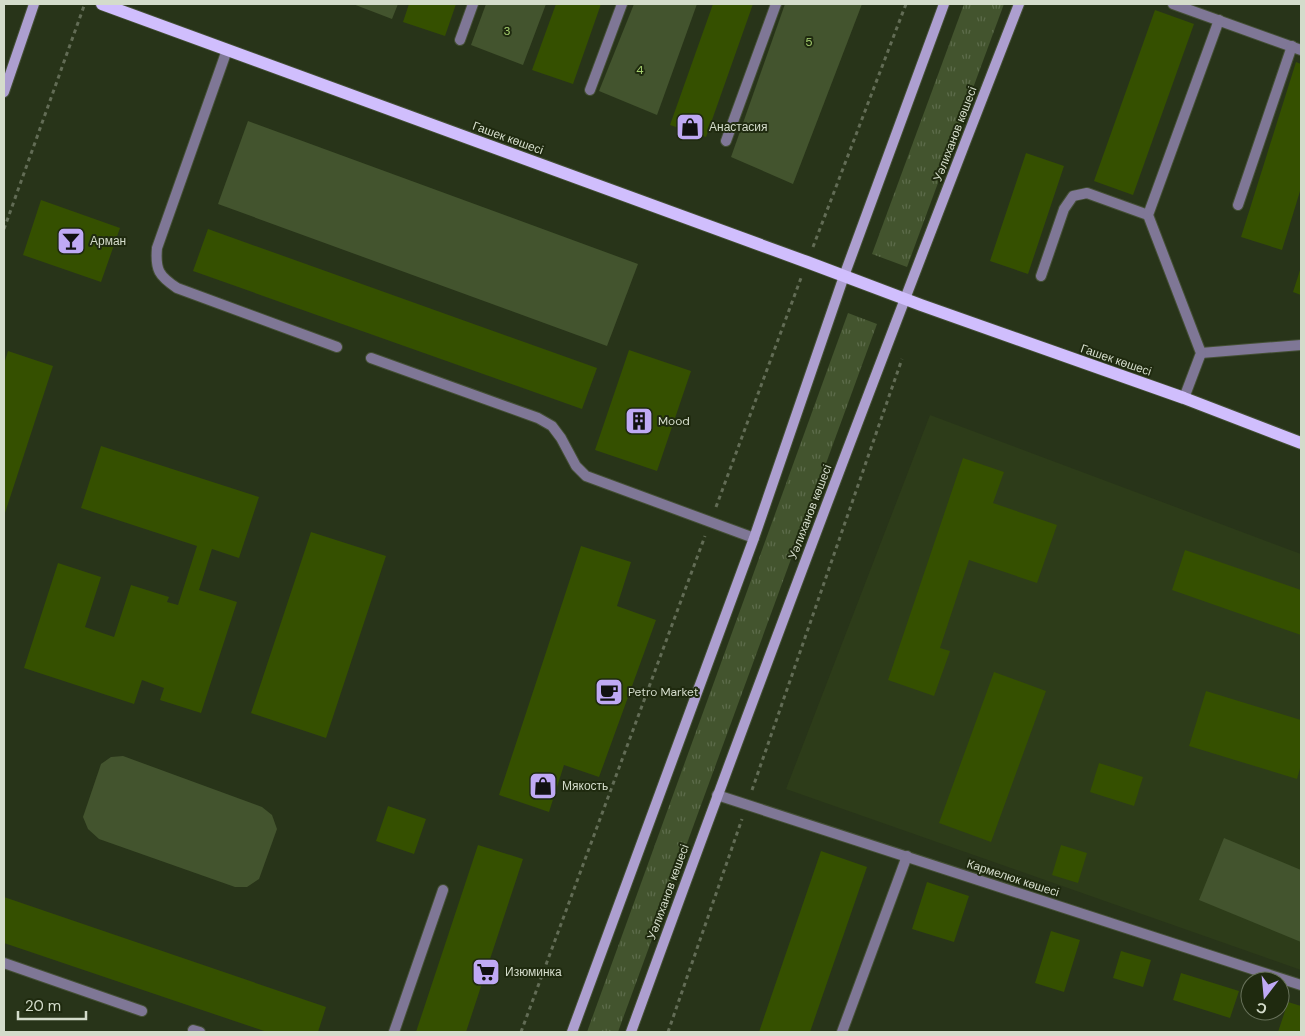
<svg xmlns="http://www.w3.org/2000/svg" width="1305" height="1036" font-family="'DM Sans',sans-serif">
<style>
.built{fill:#2d3c19}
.grass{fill:url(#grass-tufts)}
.park{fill:#43542e}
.building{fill:#355000}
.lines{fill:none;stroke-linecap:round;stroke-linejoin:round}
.service-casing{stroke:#444f35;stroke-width:12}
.secondary-casing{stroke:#444f35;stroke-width:12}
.primary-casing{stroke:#444f35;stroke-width:14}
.path{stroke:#626c55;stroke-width:3;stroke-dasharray:4 4;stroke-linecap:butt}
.service{stroke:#7f7796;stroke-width:10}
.secondary{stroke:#ad9fd0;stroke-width:10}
.primary{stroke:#d0befd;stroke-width:12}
.labels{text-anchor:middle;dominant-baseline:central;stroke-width:4;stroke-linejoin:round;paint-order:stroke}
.park-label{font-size:12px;fill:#a6d06f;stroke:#1f2a0f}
.poi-label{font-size:12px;fill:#d4dccb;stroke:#1f2a0f;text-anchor:start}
.street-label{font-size:12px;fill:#d4dccb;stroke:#1f2a0f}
</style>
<defs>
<pattern id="grass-tufts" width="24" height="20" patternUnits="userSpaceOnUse" patternTransform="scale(1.25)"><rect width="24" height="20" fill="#43542e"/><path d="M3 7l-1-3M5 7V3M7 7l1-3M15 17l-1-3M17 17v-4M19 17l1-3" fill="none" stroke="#5d6c4b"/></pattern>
</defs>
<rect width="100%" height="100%" fill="#283419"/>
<polygon class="built" points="930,415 1301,554 1301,970 786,789"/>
<g class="grass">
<polygon points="964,4 1004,4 907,267 872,254"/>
<polygon points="848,313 877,324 618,1032 587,1032"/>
</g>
<g class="park">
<polygon points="353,4 398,4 392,19"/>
<polygon points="486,4 546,4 523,65 471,45"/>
<polygon points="634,4 697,4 657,115 599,91"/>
<polygon points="785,4 862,4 793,184 731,157"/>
<polygon points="248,121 638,264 607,346 218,204"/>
<polygon points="123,756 262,807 272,815 277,829 259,879 247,887 235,887 99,839 88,829 83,817 101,764 111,757"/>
<polygon points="1224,838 1301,870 1301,942 1199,900"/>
</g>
<g class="building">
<polygon points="409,4 456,4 445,36 403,22"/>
<polygon points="556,4 601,4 573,84 532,70"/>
<polygon points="713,4 753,4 706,137 670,125"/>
<polygon points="1155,10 1194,24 1133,195 1094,181"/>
<polygon points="1296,62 1301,64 1301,188 1282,250 1241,237"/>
<polygon points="1026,153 1064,166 1028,274 990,261"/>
<polygon points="41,200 120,228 101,282 23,255"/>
<polygon points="208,229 597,368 582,409 193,271"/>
<polygon points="1301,267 1301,295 1293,292"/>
<polygon points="629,350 691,371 657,471 595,450"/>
<polygon points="8,351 53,366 4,516 4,364"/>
<polygon points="101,446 259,497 239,558 212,549 199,590 237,602 201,713 160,700 164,688 142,680 134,704 24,668 58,563 101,577 85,627 114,637 131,585 169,597 167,602 178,605 197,546 81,508"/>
<polygon points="963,458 1004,472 993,503 1057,525 1037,583 969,560 940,648 950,651 934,696 888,680"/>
<polygon points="311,532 386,556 326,738 251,713"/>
<polygon points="581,546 631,562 617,606 656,620 599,777 564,765 549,812 499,795"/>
<polygon points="1185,550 1301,590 1301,635 1172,590"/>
<polygon points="994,672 1046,691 991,842 939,823"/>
<polygon points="1206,691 1301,720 1301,765 1297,779 1189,746"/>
<polygon points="1099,763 1143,777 1134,806 1090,792"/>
<polygon points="388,806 426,819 414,854 376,841"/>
<polygon points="478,845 523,859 466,1032 416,1032"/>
<polygon points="1061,845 1087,853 1078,883 1052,875"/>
<polygon points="821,851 867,867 810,1032 759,1032"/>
<polygon points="927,882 969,896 954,942 912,929"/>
<polygon points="4,897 326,1007 318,1032 267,1032 4,943"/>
<polygon points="1051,931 1080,940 1064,992 1035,983"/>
<polygon points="1121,951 1151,960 1143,987 1113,978"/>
<polygon points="1181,973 1239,991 1230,1018 1173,1000"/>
<polygon points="1288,1002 1301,1006 1301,1032 1278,1032"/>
</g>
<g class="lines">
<defs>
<g id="service">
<polyline points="1173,4 1301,50"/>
<polyline points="460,40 473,4"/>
<path d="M227 50 157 248C155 270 159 276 177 288L337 347"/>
<polyline points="590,90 622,4"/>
<polyline points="726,141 776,4"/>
<polyline points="1238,205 1292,46"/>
<polyline points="1041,276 1064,209 1073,196 1087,193 1148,215"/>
<polyline points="1201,353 1301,345"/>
<polyline points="371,358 538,418 552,426 561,438 576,466 586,476 754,538"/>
<polyline points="1184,398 1201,353 1148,215 1219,20"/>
<polyline points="717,795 1301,985"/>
<polyline points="4,963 142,1011"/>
<polyline points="193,1030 200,1032"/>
<polyline points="394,1032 443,890"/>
<polyline points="842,1032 907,856"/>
</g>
<g id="secondary">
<polyline points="4,92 34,4"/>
<polyline points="572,1032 754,538 844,276 944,4"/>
<path d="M631 1032C756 688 886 345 1019 4"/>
</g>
<polyline id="primary" points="102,4 807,262 921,305 1184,398 1301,443"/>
</defs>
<use href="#service" class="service-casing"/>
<use href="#secondary" class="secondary-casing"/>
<use href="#primary" class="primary-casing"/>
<g class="path">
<polyline points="4,229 84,6"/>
<polyline points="813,247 906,4"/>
<polyline points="716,507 801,278"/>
<polyline points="752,790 902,359"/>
<polyline points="521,1032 705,536"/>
<polyline points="668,1032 742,819"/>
</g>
<use href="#service" class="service"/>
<use href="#secondary" class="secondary"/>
<use href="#primary" class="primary"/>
</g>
<defs>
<symbol id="shop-square" viewBox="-11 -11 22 22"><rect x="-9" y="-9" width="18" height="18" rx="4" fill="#bfa9f4" stroke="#1f2a0f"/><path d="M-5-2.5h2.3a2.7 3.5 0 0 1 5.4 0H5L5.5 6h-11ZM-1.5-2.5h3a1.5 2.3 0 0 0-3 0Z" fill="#111"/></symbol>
<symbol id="bar-square" viewBox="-11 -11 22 22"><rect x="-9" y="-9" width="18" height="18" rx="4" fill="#bfa9f4" stroke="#1f2a0f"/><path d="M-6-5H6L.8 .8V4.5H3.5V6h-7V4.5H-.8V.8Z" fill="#111"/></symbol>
<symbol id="building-square" viewBox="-11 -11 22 22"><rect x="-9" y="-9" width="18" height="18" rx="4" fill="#bfa9f4" stroke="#1f2a0f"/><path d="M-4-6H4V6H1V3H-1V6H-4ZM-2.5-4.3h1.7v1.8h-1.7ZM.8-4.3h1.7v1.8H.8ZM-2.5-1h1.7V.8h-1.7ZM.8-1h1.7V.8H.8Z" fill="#111"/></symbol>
<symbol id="cafe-square" viewBox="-11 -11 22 22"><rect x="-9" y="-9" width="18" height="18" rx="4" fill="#bfa9f4" stroke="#1f2a0f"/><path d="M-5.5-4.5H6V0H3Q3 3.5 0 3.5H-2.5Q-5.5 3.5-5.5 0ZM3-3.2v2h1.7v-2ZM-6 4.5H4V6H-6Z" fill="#111"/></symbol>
<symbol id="supermarket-square" viewBox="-11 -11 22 22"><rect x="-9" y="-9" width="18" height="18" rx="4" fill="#bfa9f4" stroke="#1f2a0f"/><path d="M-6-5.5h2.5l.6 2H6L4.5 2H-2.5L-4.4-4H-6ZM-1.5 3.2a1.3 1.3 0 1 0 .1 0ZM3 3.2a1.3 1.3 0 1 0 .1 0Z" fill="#111"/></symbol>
</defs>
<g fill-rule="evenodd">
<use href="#shop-square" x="674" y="111" width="32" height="32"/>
<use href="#bar-square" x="55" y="225" width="32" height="32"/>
<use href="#building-square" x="623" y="405" width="32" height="32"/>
<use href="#cafe-square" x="593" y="676" width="32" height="32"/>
<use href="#shop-square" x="527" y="770" width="32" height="32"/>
<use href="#supermarket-square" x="470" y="956" width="32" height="32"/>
</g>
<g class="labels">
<g class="park-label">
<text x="507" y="31">3</text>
<text x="809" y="42">5</text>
<text x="640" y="70">4</text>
</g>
<g class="poi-label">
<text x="709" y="127">Анастасия</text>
<text x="90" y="241">Арман</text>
<text x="658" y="421">Mood</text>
<text x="628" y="692">Petro Market</text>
<text x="562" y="786">Мякость</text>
<text x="505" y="972">Изюминка</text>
</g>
<g class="street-label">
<text transform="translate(955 134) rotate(-69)">Уәлиханов көшесі</text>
<text transform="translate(508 138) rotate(20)">Гашек көшесі</text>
<text transform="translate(1116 360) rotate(19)">Гашек көшесі</text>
<text transform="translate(810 512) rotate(-69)">Уәлиханов көшесі</text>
<text transform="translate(1013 878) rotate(18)">Кармелюк көшесі</text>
<text transform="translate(668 892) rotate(-70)">Уәлиханов көшесі</text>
</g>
</g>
<rect width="1305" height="1036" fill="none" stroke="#d4dccb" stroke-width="10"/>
<g transform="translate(1265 996) rotate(196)"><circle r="24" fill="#1f2a0f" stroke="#67715a"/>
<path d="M0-4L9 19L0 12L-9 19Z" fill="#bfa9f4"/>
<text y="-8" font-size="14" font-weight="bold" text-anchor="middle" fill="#d4dccb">С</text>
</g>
<path d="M18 1011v8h68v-8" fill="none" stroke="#d4dccb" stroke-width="2.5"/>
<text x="25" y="1011" font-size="15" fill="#d4dccb" stroke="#1f2a0f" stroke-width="4" paint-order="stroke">20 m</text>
</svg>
